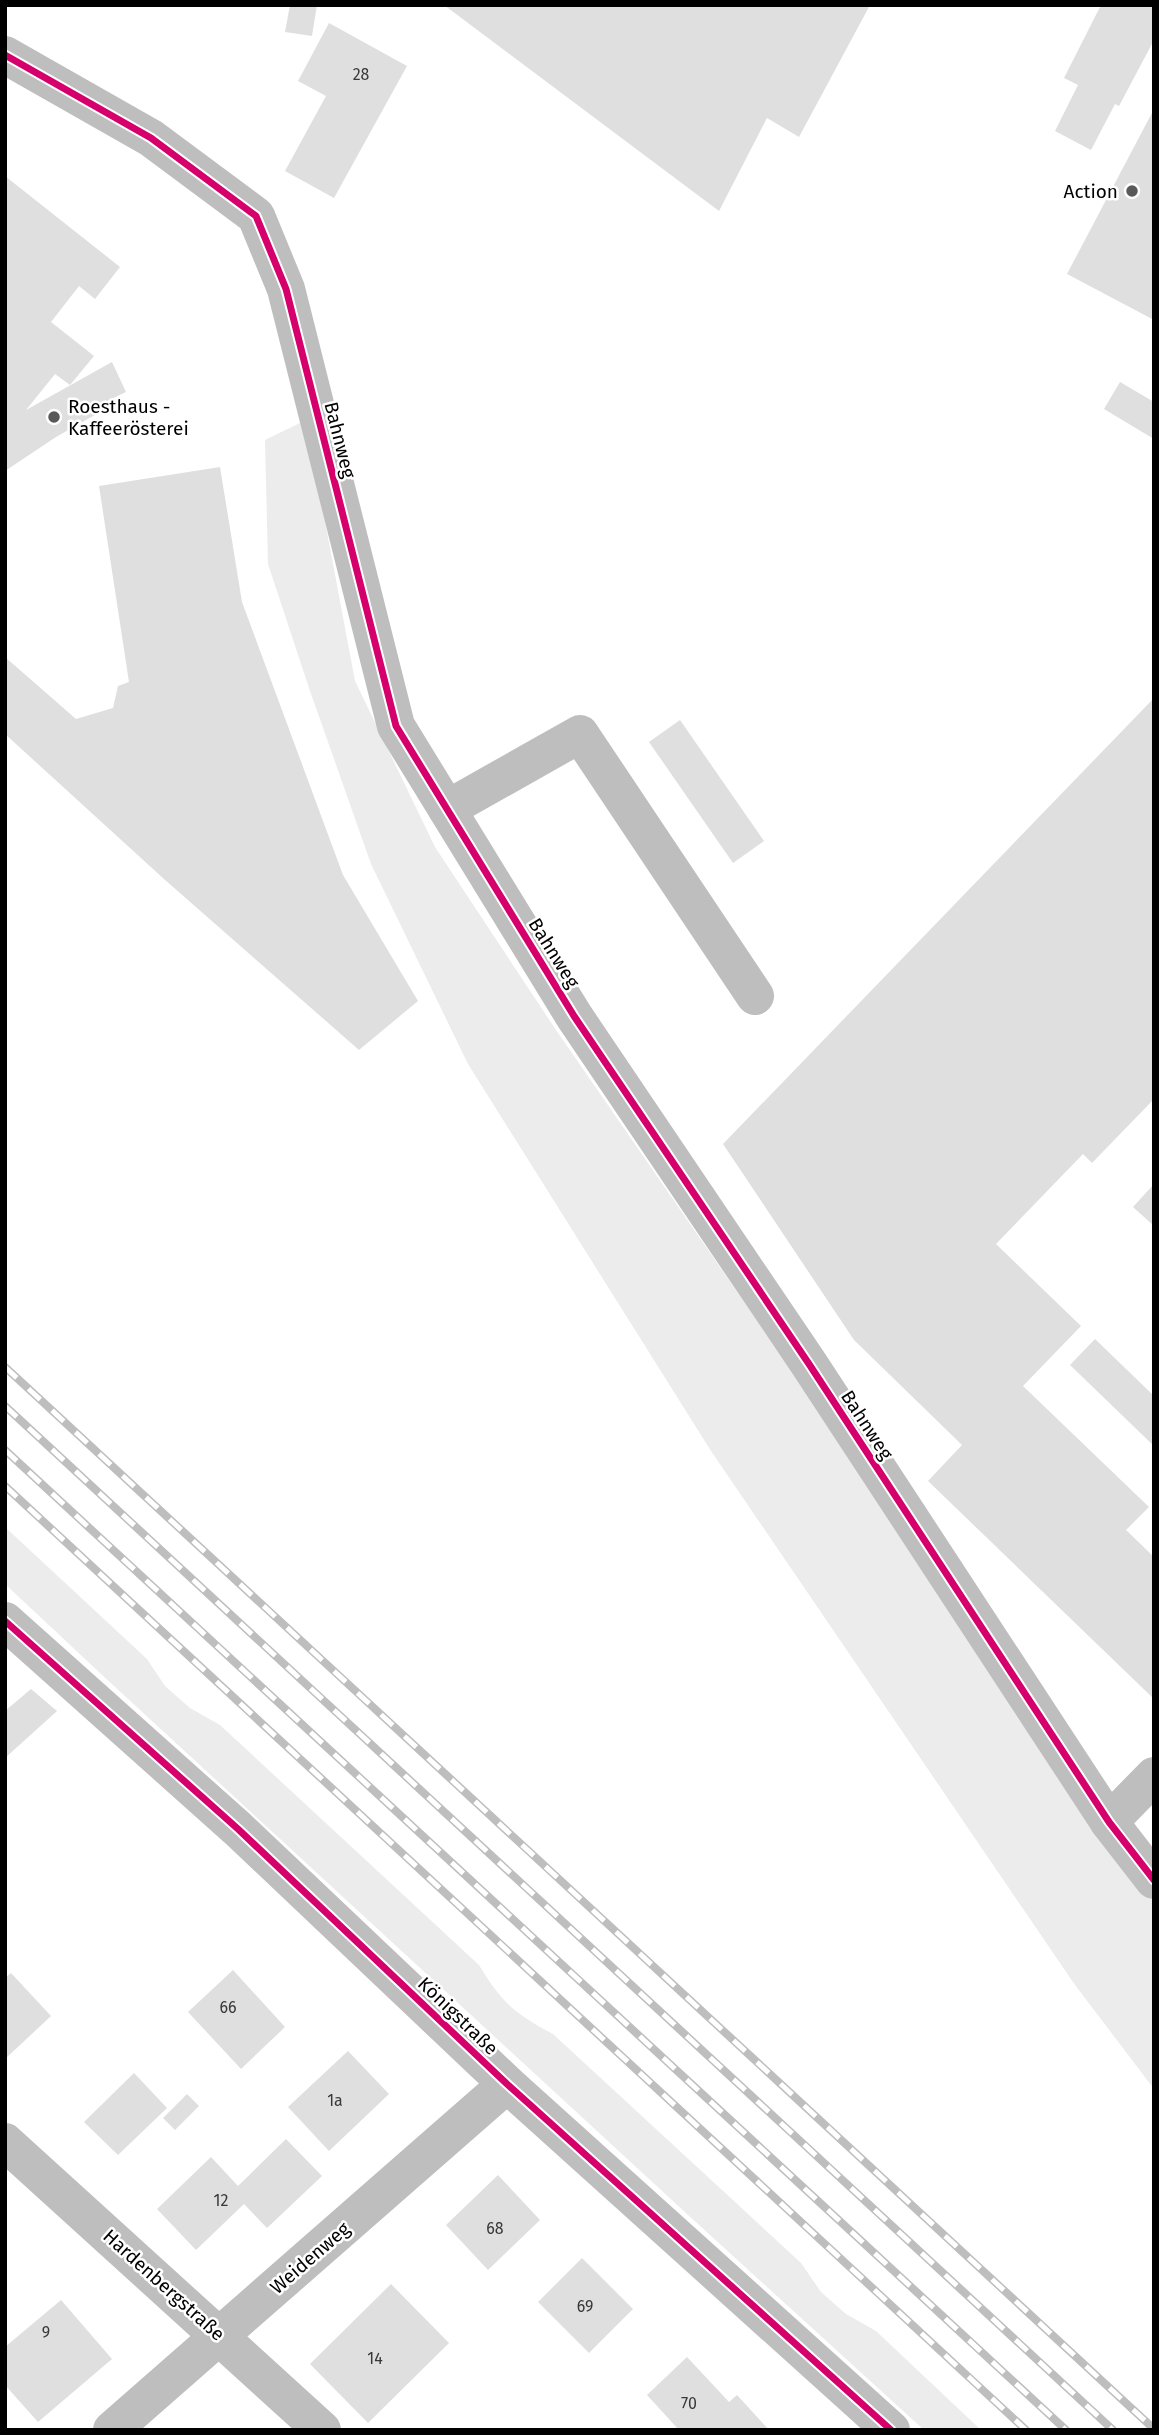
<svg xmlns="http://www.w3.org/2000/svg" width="1159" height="2435" font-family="'Fira Sans',sans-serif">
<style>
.green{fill:#ececec}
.building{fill:#dfdfdf}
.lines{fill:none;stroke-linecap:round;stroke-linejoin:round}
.minor{stroke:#bebebe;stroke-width:38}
.rail-casing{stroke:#bebebe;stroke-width:8}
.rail{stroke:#fff;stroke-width:5;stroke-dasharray:16;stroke-linecap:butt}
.cycleway-casing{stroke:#fff;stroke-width:11}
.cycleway{stroke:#d6006c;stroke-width:7}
.poi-dot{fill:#595959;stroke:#fff;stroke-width:2.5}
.labels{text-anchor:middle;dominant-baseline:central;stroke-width:5;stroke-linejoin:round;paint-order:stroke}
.number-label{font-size:16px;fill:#383838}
.poi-label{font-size:19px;fill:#000;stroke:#fff;text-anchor:end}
.street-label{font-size:19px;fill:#000;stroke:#fff}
</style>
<rect width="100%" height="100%" fill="#fff"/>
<g class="green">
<polygon points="306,420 355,681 435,847 556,1030 1154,1895 1154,2089 1075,1985 711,1451 468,1064 371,864 309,688 268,564 265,440"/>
<path d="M5 1527 147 1659 165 1686 190 1708 220 1725 479 1965C502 2003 514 2013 553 2034L801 2263 821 2292 846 2314 876 2331 981 2430H924L687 2214 101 1674 5 1584Z"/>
</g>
<g class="building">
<polygon points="290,5 317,5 312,36 285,32"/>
<polygon points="444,5 870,5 799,137 767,118 719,211"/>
<polygon points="1101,5 1154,5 1154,40 1119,106 1115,104 1091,150 1055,131 1078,85 1064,78"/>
<polygon points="329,23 407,66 334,198 285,171 326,96 298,81"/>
<polygon points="1154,109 1154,320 1067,274"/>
<polygon points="5,176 120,267 95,299 79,286 51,322 94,356 70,385 55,374 26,410 112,362 126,392 105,402 109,407 56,437 5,471"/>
<polygon points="1120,382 1154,402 1154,439 1104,409"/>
<polygon points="220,467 242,602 343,875 418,1001 359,1050 164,879 5,734 5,657 76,719 113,708 118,686 129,682 99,486"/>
<polygon points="1154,698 1154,1099 1092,1163 1083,1154 996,1244 1081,1326 1023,1386 1149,1507 1126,1530 1154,1557 1154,1699 928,1481 962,1445 854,1340 723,1144"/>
<polygon points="680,720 764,841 733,863 649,742"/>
<polygon points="1154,1184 1154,1226 1133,1207"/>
<polygon points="1095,1339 1154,1396 1154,1446 1070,1365"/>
<polygon points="31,1689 57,1711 5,1758 5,1711"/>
<polygon points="233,1970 285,2027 241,2069 188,2012"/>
<polygon points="11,1973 51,2016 5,2059 5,1978"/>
<polygon points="348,2051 389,2094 329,2151 288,2107"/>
<polygon points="134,2073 167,2108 118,2155 84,2122"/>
<polygon points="187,2094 199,2106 175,2130 163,2118"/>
<polygon points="286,2139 322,2176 267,2228 244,2204 196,2250 157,2209 211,2157 238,2186"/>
<polygon points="498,2175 540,2220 488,2270 446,2225"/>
<polygon points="582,2258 633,2309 589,2353 538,2302"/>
<polygon points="391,2284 449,2343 368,2423 310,2364"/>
<polygon points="61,2300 112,2359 38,2422 5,2385 5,2347"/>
<polygon points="687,2357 729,2402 737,2395 769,2430 679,2430 647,2395"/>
</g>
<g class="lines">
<g class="minor">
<polyline points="5,55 151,138 256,216 286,289 396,726 574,1016 809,1364 1109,1822 1154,1880"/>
<polyline points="447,809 580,734 755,996"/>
<polyline points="5,1621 238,1829 507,2084 891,2430"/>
<polyline points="1109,1822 1154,1776"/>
<polyline points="5,2142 322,2430"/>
<polyline points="112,2430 507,2084"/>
</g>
<defs>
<g id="rail">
<polyline points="5,1367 1154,2429"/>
<polyline points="5,1406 1113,2430"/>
<polyline points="5,1450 1066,2430"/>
<polyline points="5,1486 1026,2430"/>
</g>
</defs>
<use href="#rail" class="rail-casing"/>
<use href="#rail" class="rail"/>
<defs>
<g id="cycleway">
<polyline points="5,55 151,138 256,216 286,289 396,726 574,1016 809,1364 1109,1822 1154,1880"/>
<polyline points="5,1621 238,1829 507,2084 891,2430"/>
</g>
</defs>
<use href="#cycleway" class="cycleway-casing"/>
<use href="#cycleway" class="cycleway"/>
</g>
<g class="poi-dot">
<circle cx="1132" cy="191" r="7"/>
<circle cx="54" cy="417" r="7"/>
</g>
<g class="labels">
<g class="number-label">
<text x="361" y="74">28</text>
<text x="228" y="2007">66</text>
<text x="335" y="2100">1a</text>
<text x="221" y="2200">12</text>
<text x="495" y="2228">68</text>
<text x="585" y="2306">69</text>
<text x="46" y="2332">9</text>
<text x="375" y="2358">14</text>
<text x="689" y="2403">70</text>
</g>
<g class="poi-label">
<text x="1118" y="191">Action</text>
<text x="68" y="406" text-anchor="start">Roesthaus -<tspan x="68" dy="22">Kaffeerösterei</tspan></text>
</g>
<g class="street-label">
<text transform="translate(340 440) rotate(76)">Bahnweg</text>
<text transform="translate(554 953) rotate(58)">Bahnweg</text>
<text transform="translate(867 1425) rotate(57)">Bahnweg</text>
<text transform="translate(458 2016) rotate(44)">Königstraße</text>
<text transform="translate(310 2258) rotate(-41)">Weidenweg</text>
<text transform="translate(164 2285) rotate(42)">Hardenbergstraße</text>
</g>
</g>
<rect width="1159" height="2435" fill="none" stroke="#000000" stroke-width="14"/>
</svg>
